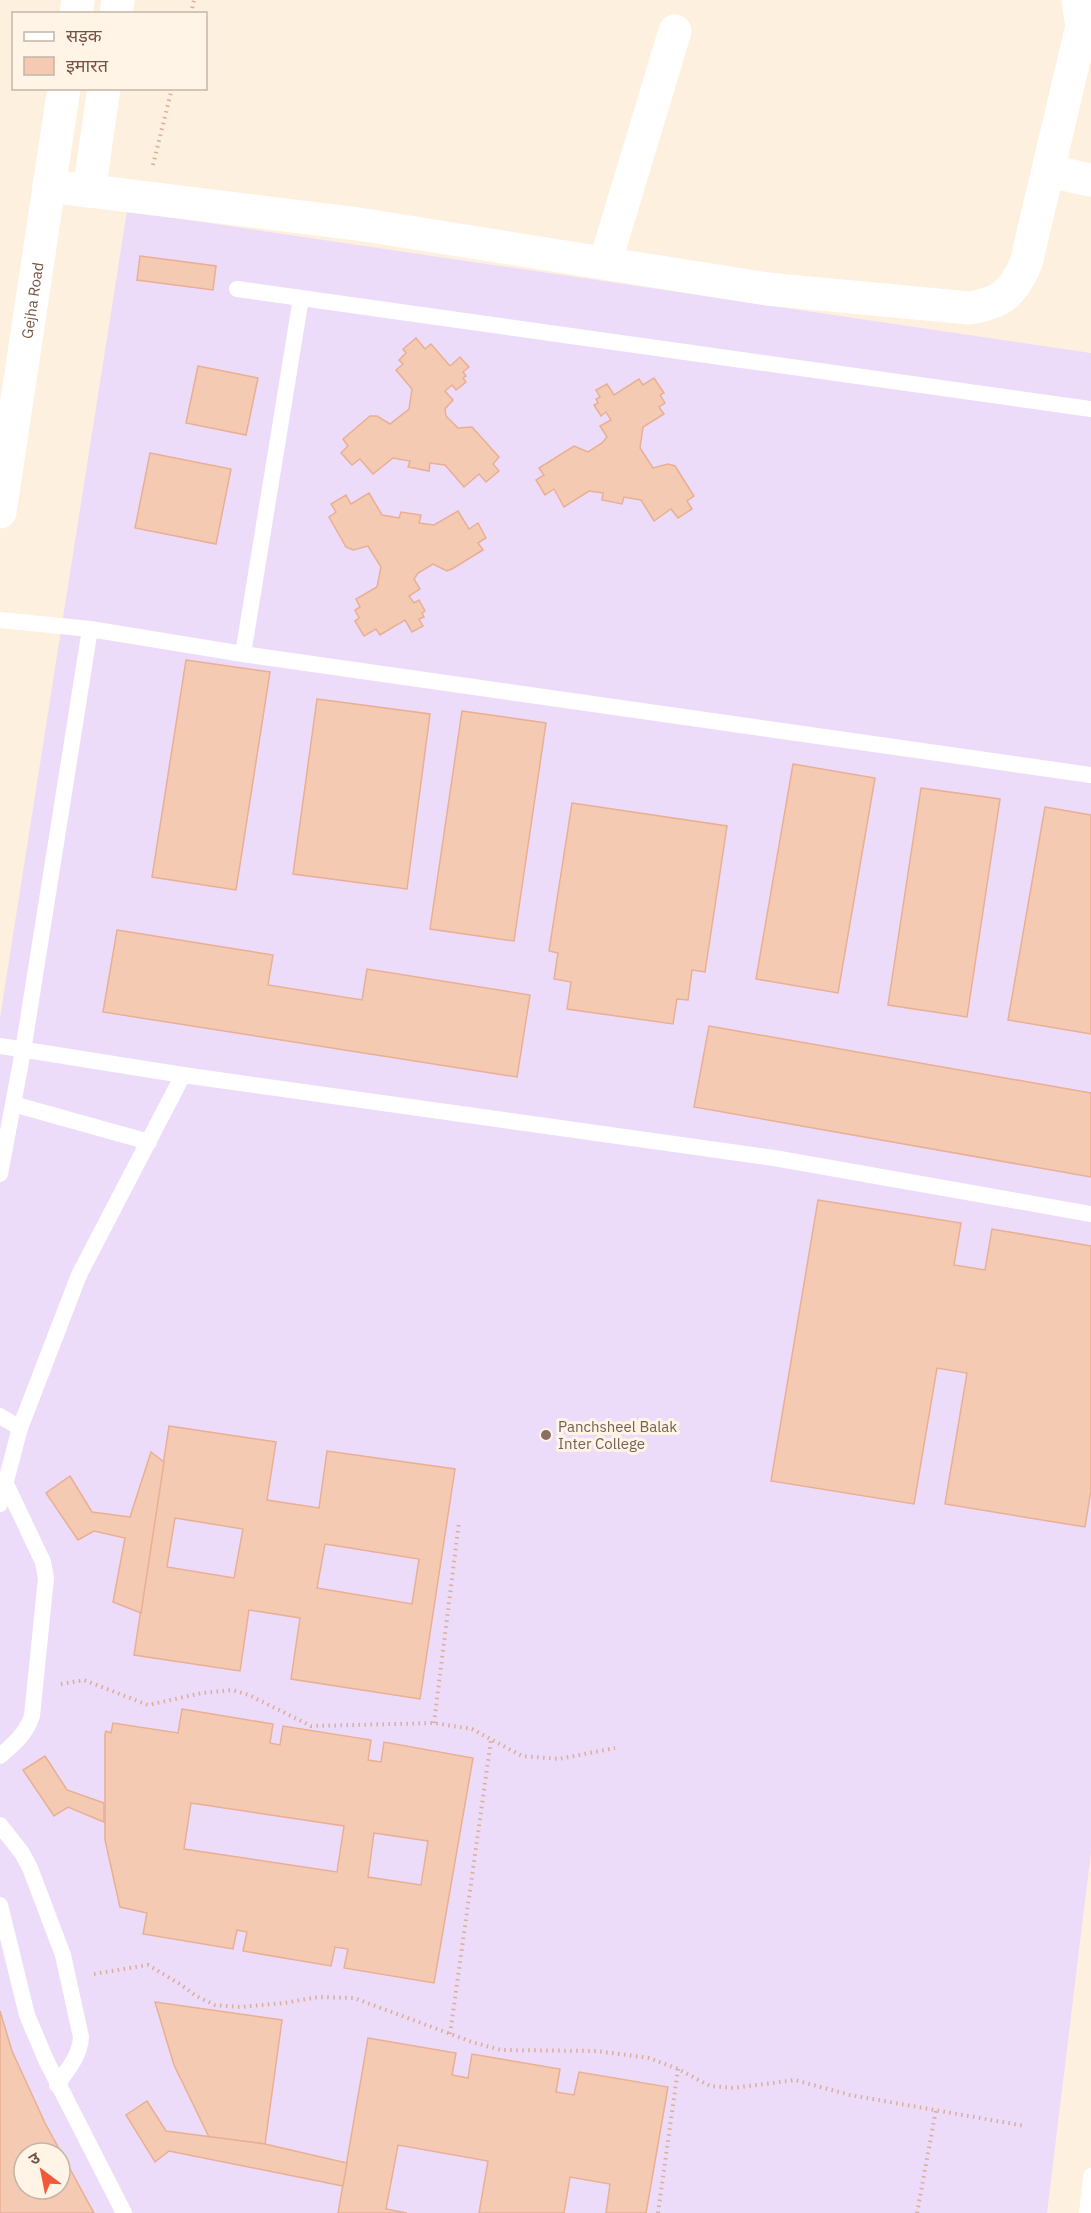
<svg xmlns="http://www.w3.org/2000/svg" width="1091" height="2213" font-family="'IBM Plex Sans','Noto Sans Devanagari',sans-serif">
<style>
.education{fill:#eddbfa;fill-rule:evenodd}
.building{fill:#f5cab3;stroke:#e9af92;stroke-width:1.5;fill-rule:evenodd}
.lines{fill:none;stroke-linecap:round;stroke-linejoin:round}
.path{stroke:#daae97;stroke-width:4;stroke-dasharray:1.5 4.5;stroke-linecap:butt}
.service{stroke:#fff;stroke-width:16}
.minor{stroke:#fff;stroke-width:33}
.tertiary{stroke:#fff;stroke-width:33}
.education-dot{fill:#8d6e63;stroke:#fff4e6;stroke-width:2}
.labels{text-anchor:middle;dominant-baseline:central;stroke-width:6;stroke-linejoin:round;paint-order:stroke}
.street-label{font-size:15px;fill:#755344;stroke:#fff4e6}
.education-label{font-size:15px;fill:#785e54;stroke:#fff4e6;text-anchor:start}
</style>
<rect width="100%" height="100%" fill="#fef0de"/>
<path class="education" d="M127 211 1091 353V1852L1047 2213H0V1018ZM24 2153H60V2189H24Z"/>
<g class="building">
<polygon points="140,256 216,266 213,290 137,280"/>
<polygon points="416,338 425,349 431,344 450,366 460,357 469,367 463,372 466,376 463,378 466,382 456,390 452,385 445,391 453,400 445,409 446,416 458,428 472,427 499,457 493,464 499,471 486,482 479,474 464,487 445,465 430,463 429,471 408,467 410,461 393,458 373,474 360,459 352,465 341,453 348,446 343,439 370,416 377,416 390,424 409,409 412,389 396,370 403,364 399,360 406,353 403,349"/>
<polygon points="198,366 258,378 246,435 186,423"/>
<polygon points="654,378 664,393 660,395 665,403 659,407 664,414 643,427 640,448 653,468 668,464 675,466 694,496 687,501 692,509 678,518 671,509 654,521 641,500 624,497 622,504 602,500 603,493 589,491 564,507 554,489 545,495 536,480 544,475 539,468 574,446 588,452 602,443 607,437 600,426 611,420 606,412 601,416 594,405 598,403 596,399 600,397 596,390 607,384 614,395 639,379 643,385"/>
<polygon points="150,453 231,469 216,544 135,528"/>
<polygon points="369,493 382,515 399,518 401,512 421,515 419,523 434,525 458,511 469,529 478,523 486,538 478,543 483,550 452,569 447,571 433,564 418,573 414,579 420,589 409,596 414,603 419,600 425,611 422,613 424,617 419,619 423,626 412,632 405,620 380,635 376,629 364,636 355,621 359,618 355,610 360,607 356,599 377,587 381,567 368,546 353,550 346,547 329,517 336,512 331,504 346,495 351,504"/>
<polygon points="186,660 270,672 236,890 152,877"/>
<polygon points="317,699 430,714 407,889 293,874"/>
<polygon points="462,711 546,723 514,941 430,929"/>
<polygon points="793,764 875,778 838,993 756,979"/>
<polygon points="921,788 1000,799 967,1017 888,1005"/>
<polygon points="572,803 727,826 705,972 692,970 688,1000 677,999 673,1024 567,1009 571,982 554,979 558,953 549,951"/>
<polygon points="1045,807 1091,815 1091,1034 1008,1020"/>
<polygon points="117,930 273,955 268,985 362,1000 367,969 530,995 517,1077 103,1012"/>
<polygon points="709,1026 1091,1093 1091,1177 694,1107"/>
<polygon points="818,1200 961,1223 954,1265 985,1270 992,1229 1091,1246 1091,1490 1085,1527 945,1504 967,1373 937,1368 914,1504 771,1481"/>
<path d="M169 1426 276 1442 267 1500 319 1508 327 1451 455 1469 420 1699 291 1679 300 1618 249 1610 240 1671 134 1655ZM175 1518 243 1529 234 1578 167 1567ZM325 1544 419 1559 412 1604 317 1588Z"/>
<polygon points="151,1452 164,1462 141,1613 113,1602 125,1538 94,1531 78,1540 46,1493 70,1476 92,1512 130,1517"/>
<path d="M182 1709 273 1724 270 1743 280 1745 283 1726 371 1740 368 1760 381 1762 384 1742 473 1758 434 1983 344 1968 348 1949 335 1947 331 1966 243 1951 247 1932 237 1930 233 1949 143 1934 147 1913 120 1907 105 1840V1734L106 1731 111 1733 113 1723 178 1733ZM191 1803 344 1826 337 1872 184 1849ZM374 1833 428 1841 421 1885 368 1877Z"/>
<polygon points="45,1756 67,1790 104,1803 104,1822 68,1807 54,1816 23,1770"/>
<polygon points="155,2002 282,2020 265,2144 209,2137 174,2065"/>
<path d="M0 2011 12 2051 45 2123 94 2213H0ZM24 2153H60V2189H24Z"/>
<polygon points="368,2038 456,2053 452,2075 468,2078 472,2054 560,2069 556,2092 574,2095 579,2072 668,2087 646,2213 606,2213 610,2184 570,2177 564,2213 479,2213 488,2161 398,2145 386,2209 407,2213 338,2213"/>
<polygon points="147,2101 166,2131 265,2144 347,2163 343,2186 169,2151 155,2162 126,2115"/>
</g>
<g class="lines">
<g class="path">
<polyline points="191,14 194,0"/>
<polyline points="153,165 172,88"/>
<polyline points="61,1684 84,1680 148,1705 202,1693 232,1690 249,1695 311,1726 434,1723 472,1729 522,1756 559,1759 615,1748"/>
<polyline points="434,1723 459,1522"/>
<polyline points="94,1974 148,1965 180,1984 196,1996 215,2005 240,2007 284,2003 318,1997 354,1998 472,2042 501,2050 597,2051 649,2058 678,2069 710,2086 734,2088 795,2080 850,2095 1025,2126"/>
<polyline points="450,2034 491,1740"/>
<polyline points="658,2213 678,2069"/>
<polyline points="917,2213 936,2110"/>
</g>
<g class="service">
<polyline points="237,289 1091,409"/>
<polyline points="0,620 90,629 243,654 1091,775"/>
<polyline points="243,654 301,298"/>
<polyline points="0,1046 183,1075 774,1158 1091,1214"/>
<polyline points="13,1104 149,1142"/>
<polyline points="0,1174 23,1051 90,629"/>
<polyline points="0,1416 20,1428"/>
<polyline points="0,1504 20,1428 79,1275 183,1075"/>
<path d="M0 1756C14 1744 26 1734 32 1716L46 1578 43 1562 6 1484"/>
<path d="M0 1825 22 1853 30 1868 63 1955 81 2037C80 2056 68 2069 57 2085"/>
<polyline points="0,1905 27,2015 46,2060 124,2213"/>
<polyline points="1087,2213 1091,2176"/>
</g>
<g class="minor">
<polyline points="116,14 118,0"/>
<polyline points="1049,171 1091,180"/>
<path d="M49 186 358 224 767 289 969 308C1002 303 1013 293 1026 263L1082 26 1078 0"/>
<polyline points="89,191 104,88"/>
<polyline points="605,263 675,31"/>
</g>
<g class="tertiary">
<polyline points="76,14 78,0"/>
<path id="s1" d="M0 512 64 88"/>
</g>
</g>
<circle class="education-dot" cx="546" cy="1435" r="6"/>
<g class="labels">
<g class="street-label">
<text stroke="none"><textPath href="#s1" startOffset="214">Gejha Road</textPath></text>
</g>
<g class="education-label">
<text x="558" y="1426">Panchsheel Balak<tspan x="558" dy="17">Inter College</tspan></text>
</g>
</g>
<rect x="12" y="12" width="195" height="78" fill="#fff4e6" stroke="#c8b4a5" stroke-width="1.5"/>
<rect x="24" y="32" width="30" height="9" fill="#ffffff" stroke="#c8b4a5" stroke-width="1.5"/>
<text x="66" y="42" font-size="18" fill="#755344">सड़क</text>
<rect x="24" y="57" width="30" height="18" fill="#f5cab3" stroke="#c8b4a5" stroke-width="1.5"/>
<text x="66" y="72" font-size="18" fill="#755344">इमारत</text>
<g transform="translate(42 2171) rotate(328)"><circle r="28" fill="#fff4e6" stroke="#c8b4a5" stroke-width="1.5"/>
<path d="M0-4.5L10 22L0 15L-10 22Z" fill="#f25938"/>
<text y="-9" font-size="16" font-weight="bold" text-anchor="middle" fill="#755344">उ</text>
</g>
</svg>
